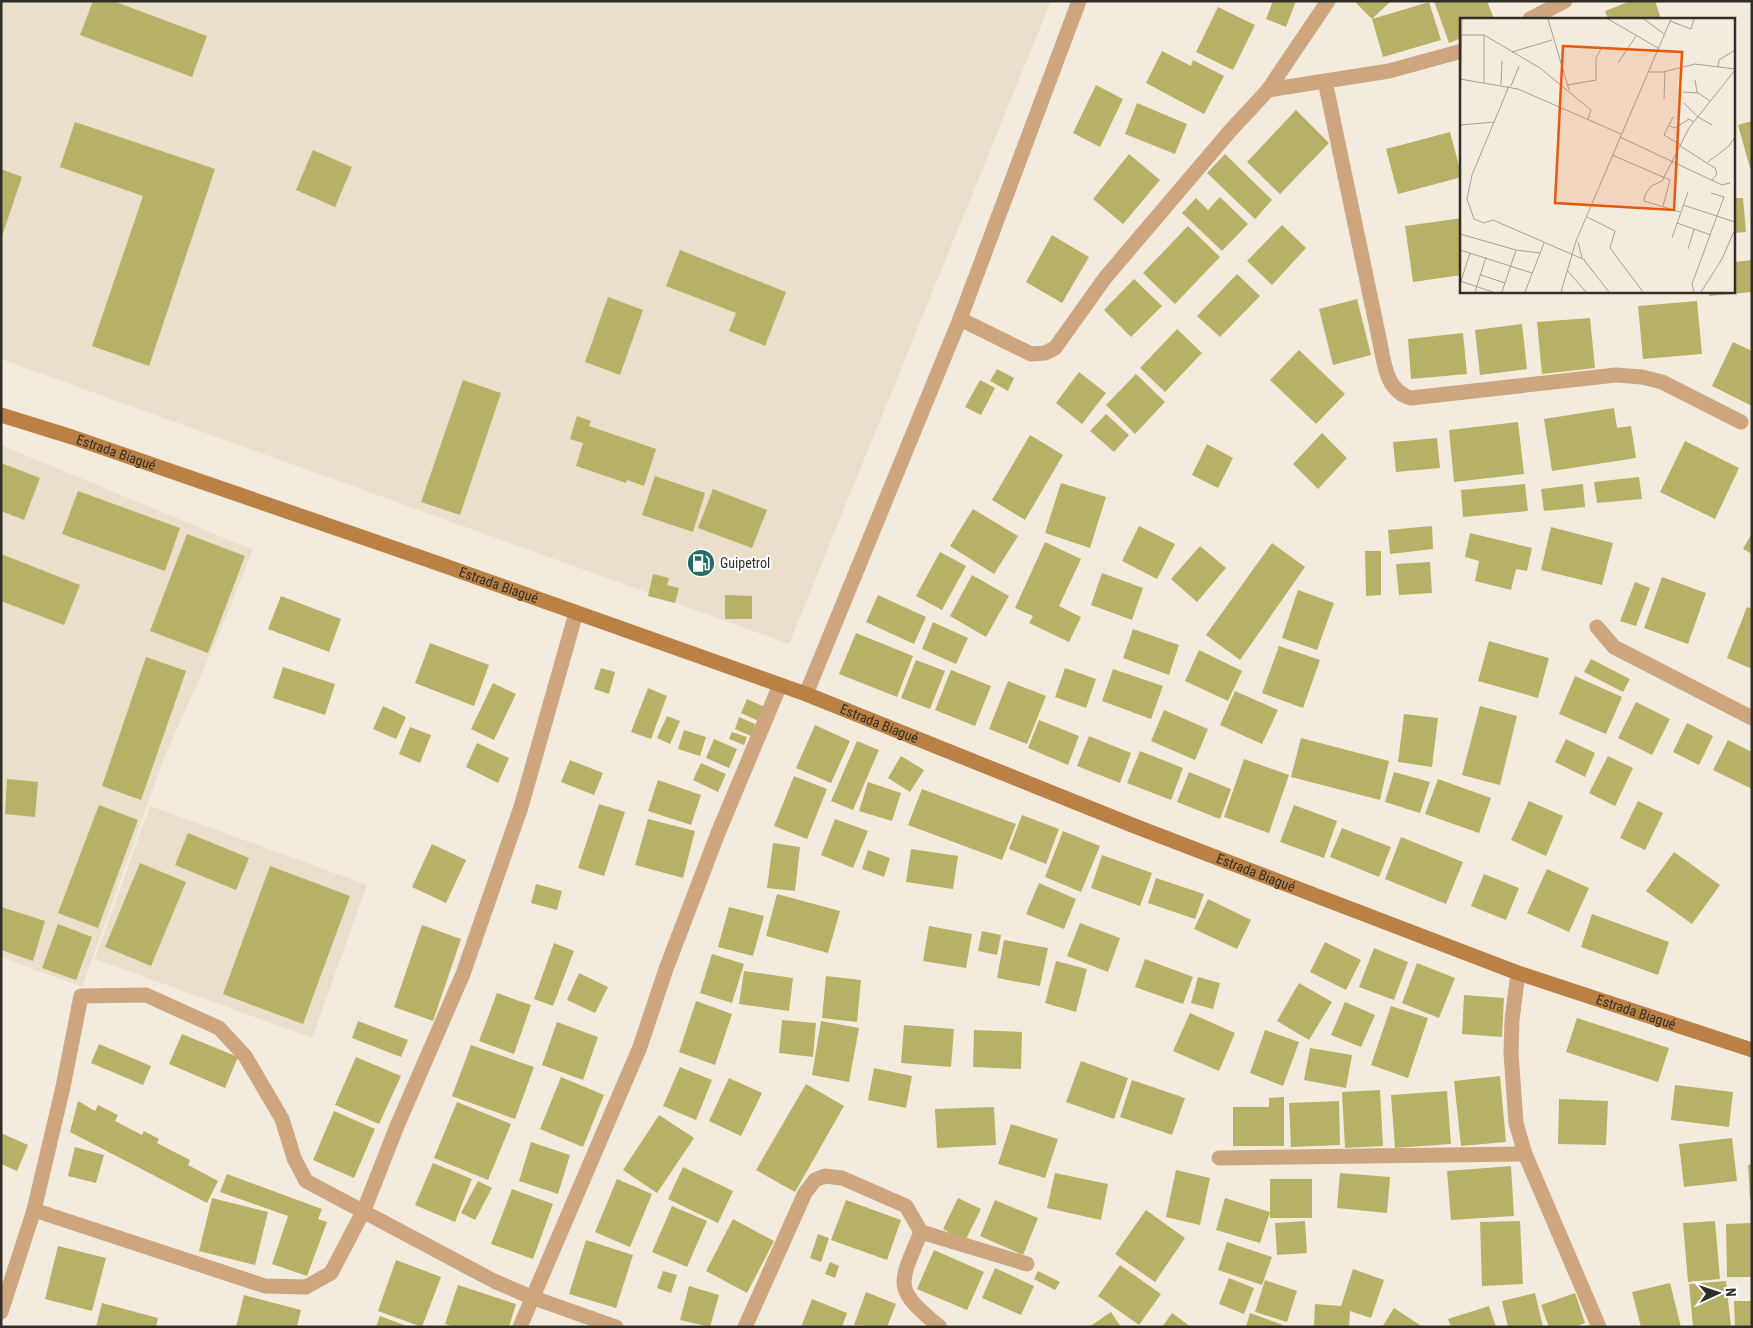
<svg xmlns="http://www.w3.org/2000/svg" width="1753" height="1328" font-family="'Roboto Condensed',sans-serif">
<style>
.built{fill:#e9dfcb}
.building{fill:#b7b167}
.lines{fill:none;stroke-linecap:round;stroke-linejoin:round}
.minor{stroke:#cda57f;stroke-width:15}
.secondary{stroke:#bb8044;stroke-width:15}
.labels{text-anchor:middle;dominant-baseline:central;stroke-width:4;stroke-linejoin:round;paint-order:stroke}
.street-label{font-size:14px;fill:#302e29;stroke:#fff}
.poi-label{font-size:14px;fill:#302e29;stroke:#fff;text-anchor:start}
.inset-road{fill:none;stroke:#a5a096;stroke-width:1}
.view{fill:#e8590c;fill-opacity:0.15;stroke:#e8590c;stroke-width:2.5}
.inset-edge{fill:none;stroke:#302e29;stroke-width:2.5}
</style>
<rect width="100%" height="100%" fill="#f3ecde"/>
<g class="built">
<polygon points="1,1 1051,1 789,644 1,359"/>
<polygon points="1,445 253,550 210,655 164,758 82,987 1,957"/>
<polygon points="150,806 367,885 312,1038 95,959"/>
</g>
<g class="building">
<polygon points="93,1 113,1 207,36 192,77 80,35"/>
<polygon points="1273,1 1296,1 1286,27 1266,19"/>
<polygon points="1354,1 1391,1 1372,19"/>
<polygon points="1434,1 1487,1 1494,19 1462,19 1462,38 1449,43"/>
<polygon points="1631,1 1655,1 1661,19 1608,19 1605,11"/>
<polygon points="1429,2 1441,40 1383,57 1372,19"/>
<polygon points="1218,7 1255,25 1233,70 1196,52"/>
<polygon points="1162,51 1191,66 1193,60 1224,76 1204,114 1146,83"/>
<polygon points="1096,85 1123,99 1100,147 1073,133"/>
<polygon points="1137,103 1187,124 1175,154 1125,134"/>
<polygon points="1296,110 1329,143 1280,194 1247,162"/>
<polygon points="1752,121 1752,168 1750,168 1738,125"/>
<polygon points="75,122 215,169 149,366 92,346 143,196 60,167"/>
<polygon points="1450,132 1462,177 1398,194 1386,149"/>
<polygon points="313,150 352,167 335,207 296,190"/>
<polygon points="1129,154 1160,180 1123,224 1093,199"/>
<polygon points="1225,154 1272,200 1255,219 1207,173"/>
<polygon points="1,169 22,177 2,236 1,236"/>
<polygon points="1220,197 1248,224 1222,251 1182,213 1196,198 1208,210"/>
<polygon points="1734,198 1743,198 1746,232 1734,233"/>
<polygon points="1462,218 1462,275 1413,282 1405,226"/>
<polygon points="1282,225 1306,248 1272,285 1247,261"/>
<polygon points="1188,226 1220,257 1175,304 1143,273"/>
<polygon points="1052,235 1089,257 1062,303 1026,282"/>
<polygon points="680,250 786,292 765,346 729,331 736,313 666,286"/>
<polygon points="1752,260 1752,292 1709,296 1709,291 1734,291 1734,262"/>
<polygon points="1237,274 1260,296 1220,337 1197,316"/>
<polygon points="1134,279 1162,306 1131,337 1104,310"/>
<polygon points="608,297 643,310 620,375 585,362"/>
<polygon points="1357,299 1371,355 1333,365 1319,309"/>
<polygon points="1697,301 1702,354 1643,359 1638,306"/>
<polygon points="1590,318 1595,368 1542,374 1537,322"/>
<polygon points="1522,324 1527,369 1480,375 1475,330"/>
<polygon points="1177,329 1202,353 1165,392 1140,368"/>
<polygon points="1463,333 1467,374 1411,379 1408,339"/>
<polygon points="1733,342 1752,351 1752,406 1712,386"/>
<polygon points="1299,350 1345,394 1316,424 1270,380"/>
<polygon points="997,369 1014,378 1008,391 990,381"/>
<polygon points="1079,372 1106,393 1082,424 1056,403"/>
<polygon points="1136,374 1165,402 1135,434 1106,405"/>
<polygon points="463,380 501,393 460,515 421,502"/>
<polygon points="980,380 995,388 981,415 965,407"/>
<polygon points="1614,408 1617,428 1631,426 1636,458 1552,471 1544,419"/>
<polygon points="1106,414 1129,435 1114,452 1090,431"/>
<polygon points="577,416 591,421 589,426 656,449 644,486 627,480 626,483 576,466 583,443 570,439"/>
<polygon points="1518,422 1524,474 1454,482 1449,430"/>
<polygon points="1322,433 1347,458 1318,489 1293,464"/>
<polygon points="1030,435 1063,455 1025,520 992,500"/>
<polygon points="1437,438 1440,468 1396,472 1393,442"/>
<polygon points="1685,441 1739,468 1715,519 1660,492"/>
<polygon points="1207,444 1233,458 1218,488 1192,475"/>
<polygon points="1,463 40,478 24,520 1,511"/>
<polygon points="655,476 705,493 693,532 642,515"/>
<polygon points="1639,477 1642,499 1597,503 1594,482"/>
<polygon points="1061,483 1106,497 1090,548 1045,533"/>
<polygon points="1525,484 1528,511 1463,517 1461,490"/>
<polygon points="1583,484 1585,507 1544,511 1541,489"/>
<polygon points="713,489 767,510 752,548 698,528"/>
<polygon points="78,491 180,528 165,571 62,534"/>
<polygon points="973,509 1018,536 994,574 950,546"/>
<polygon points="1139,526 1175,544 1157,579 1122,561"/>
<polygon points="1432,526 1433,549 1390,554 1388,530"/>
<polygon points="1551,527 1613,543 1602,585 1541,570"/>
<polygon points="1470,533 1532,548 1527,571 1516,569 1511,590 1475,581 1479,561 1465,557"/>
<polygon points="1752,533 1752,554 1743,549"/>
<polygon points="187,534 245,556 208,653 150,631"/>
<polygon points="1045,542 1081,559 1059,606 1081,617 1069,642 1029,623 1033,616 1015,608"/>
<polygon points="1272,543 1305,567 1240,660 1206,635"/>
<polygon points="1200,546 1226,568 1197,602 1171,579"/>
<polygon points="1365,551 1381,551 1381,595 1366,596"/>
<polygon points="940,552 966,566 942,610 916,596"/>
<polygon points="1,554 80,585 64,625 1,601"/>
<polygon points="1430,562 1432,593 1399,595 1396,564"/>
<polygon points="1102,573 1143,588 1132,620 1091,605"/>
<polygon points="653,574 669,578 667,585 679,588 675,603 648,596"/>
<polygon points="972,575 1009,596 986,637 950,616"/>
<polygon points="1662,577 1706,593 1688,644 1644,628"/>
<polygon points="1635,582 1650,588 1636,626 1620,621"/>
<polygon points="1298,590 1334,603 1317,650 1282,638"/>
<polygon points="725,595 752,596 752,619 725,619"/>
<polygon points="878,595 926,617 914,644 866,622"/>
<polygon points="281,596 341,619 329,652 268,629"/>
<polygon points="1747,607 1752,609 1752,669 1727,658"/>
<polygon points="933,622 968,638 956,664 922,649"/>
<polygon points="1133,629 1179,645 1169,675 1123,658"/>
<polygon points="856,633 913,656 897,697 839,674"/>
<polygon points="1489,641 1549,658 1538,698 1478,681"/>
<polygon points="430,643 489,665 474,706 415,683"/>
<polygon points="1279,646 1320,660 1303,708 1262,693"/>
<polygon points="1199,650 1242,671 1228,701 1185,681"/>
<polygon points="146,657 186,671 141,800 102,786"/>
<polygon points="1591,659 1630,679 1623,692 1584,672"/>
<polygon points="916,660 945,671 930,709 901,698"/>
<polygon points="283,667 335,684 325,715 273,698"/>
<polygon points="601,668 615,672 609,694 594,689"/>
<polygon points="1065,668 1096,679 1086,708 1055,697"/>
<polygon points="1113,669 1163,686 1151,719 1102,701"/>
<polygon points="951,670 991,686 975,726 935,710"/>
<polygon points="1575,676 1622,697 1606,734 1559,714"/>
<polygon points="1008,681 1046,696 1027,744 989,729"/>
<polygon points="493,683 516,694 494,740 471,729"/>
<polygon points="648,688 667,696 651,739 631,732"/>
<polygon points="1235,691 1278,710 1262,744 1220,725"/>
<polygon points="747,699 767,708 761,722 741,713"/>
<polygon points="1636,702 1670,719 1652,755 1618,738"/>
<polygon points="383,706 406,717 396,739 373,729"/>
<polygon points="1480,706 1517,716 1500,785 1462,775"/>
<polygon points="1164,710 1208,729 1195,760 1151,741"/>
<polygon points="1404,714 1438,718 1432,767 1398,762"/>
<polygon points="667,716 680,721 670,744 657,738"/>
<polygon points="739,717 755,724 751,736 735,729"/>
<polygon points="1039,720 1079,736 1068,765 1028,748"/>
<polygon points="1687,723 1713,736 1699,765 1673,752"/>
<polygon points="815,725 850,741 831,783 796,768"/>
<polygon points="410,727 431,735 420,763 399,754"/>
<polygon points="684,730 706,737 700,756 678,749"/>
<polygon points="732,732 747,737 744,745 729,739"/>
<polygon points="1089,736 1131,753 1120,783 1077,766"/>
<polygon points="1301,738 1389,761 1380,800 1291,777"/>
<polygon points="714,739 737,749 729,768 706,758"/>
<polygon points="1566,739 1595,753 1585,777 1555,762"/>
<polygon points="1728,740 1752,752 1752,789 1713,770"/>
<polygon points="857,741 879,750 853,810 831,801"/>
<polygon points="477,743 509,758 498,783 466,767"/>
<polygon points="1140,751 1183,768 1171,800 1127,783"/>
<polygon points="901,756 924,770 910,792 888,778"/>
<polygon points="1608,756 1633,768 1615,806 1589,793"/>
<polygon points="1244,759 1289,775 1269,833 1224,817"/>
<polygon points="570,760 603,773 594,795 561,782"/>
<polygon points="701,763 726,774 718,792 693,780"/>
<polygon points="1189,772 1231,789 1220,819 1177,802"/>
<polygon points="1394,772 1430,782 1420,813 1385,802"/>
<polygon points="794,776 827,789 807,839 774,826"/>
<polygon points="7,779 38,782 35,817 5,814"/>
<polygon points="1438,779 1491,798 1479,833 1425,814"/>
<polygon points="658,780 701,795 691,825 648,811"/>
<polygon points="868,782 901,793 892,821 859,811"/>
<polygon points="922,789 1016,824 1002,860 908,825"/>
<polygon points="1529,801 1563,816 1546,856 1511,840"/>
<polygon points="1638,801 1663,813 1645,850 1620,838"/>
<polygon points="599,804 625,812 604,876 578,868"/>
<polygon points="99,805 138,820 98,928 58,913"/>
<polygon points="1294,805 1337,821 1324,858 1280,842"/>
<polygon points="1022,815 1059,829 1046,864 1009,849"/>
<polygon points="648,819 695,831 683,878 635,865"/>
<polygon points="835,819 868,831 853,868 821,855"/>
<polygon points="1342,828 1391,847 1379,877 1330,857"/>
<polygon points="1063,831 1100,846 1081,892 1045,877"/>
<polygon points="188,833 249,858 236,890 175,865"/>
<polygon points="1401,837 1463,862 1446,904 1385,879"/>
<polygon points="773,843 800,847 795,891 767,888"/>
<polygon points="432,844 466,860 446,903 412,887"/>
<polygon points="911,849 958,856 953,889 906,882"/>
<polygon points="868,850 890,858 884,877 862,869"/>
<polygon points="1674,852 1720,885 1692,924 1646,891"/>
<polygon points="1102,855 1152,873 1140,906 1091,888"/>
<polygon points="140,863 186,882 151,966 105,947"/>
<polygon points="270,866 350,896 303,1024 223,994"/>
<polygon points="1547,869 1589,888 1569,932 1527,913"/>
<polygon points="1484,874 1519,888 1506,920 1471,906"/>
<polygon points="1156,878 1204,894 1195,919 1148,903"/>
<polygon points="1039,883 1076,899 1064,929 1026,914"/>
<polygon points="536,884 562,891 557,910 531,903"/>
<polygon points="777,894 840,911 828,953 766,936"/>
<polygon points="1208,899 1251,920 1237,949 1194,929"/>
<polygon points="1,907 45,921 33,961 1,950"/>
<polygon points="729,907 764,916 753,956 718,947"/>
<polygon points="1592,914 1669,942 1658,975 1581,947"/>
<polygon points="1080,923 1120,938 1108,972 1067,956"/>
<polygon points="58,924 92,937 76,980 42,968"/>
<polygon points="422,925 461,939 433,1021 394,1007"/>
<polygon points="929,926 972,934 966,968 923,961"/>
<polygon points="982,931 1001,935 997,955 978,951"/>
<polygon points="1004,940 1048,948 1040,986 997,978"/>
<polygon points="1325,942 1361,960 1346,990 1310,972"/>
<polygon points="554,943 574,951 553,1006 534,999"/>
<polygon points="1374,948 1408,962 1394,1000 1359,987"/>
<polygon points="712,954 744,964 732,1003 700,993"/>
<polygon points="1145,959 1193,977 1183,1004 1135,987"/>
<polygon points="1056,961 1087,969 1076,1012 1045,1003"/>
<polygon points="1417,963 1455,978 1439,1018 1402,1003"/>
<polygon points="744,971 793,978 789,1011 739,1004"/>
<polygon points="579,973 608,987 595,1013 567,1000"/>
<polygon points="826,976 861,980 857,1022 822,1018"/>
<polygon points="1198,977 1220,983 1213,1009 1191,1003"/>
<polygon points="1299,983 1332,1002 1309,1040 1277,1021"/>
<polygon points="497,993 531,1005 514,1054 479,1041"/>
<polygon points="1464,995 1504,998 1502,1037 1462,1034"/>
<polygon points="696,1001 732,1014 715,1065 679,1052"/>
<polygon points="1345,1002 1375,1015 1361,1047 1331,1035"/>
<polygon points="1391,1006 1428,1018 1408,1078 1371,1065"/>
<polygon points="1190,1013 1235,1033 1219,1071 1173,1051"/>
<polygon points="1577,1018 1669,1048 1658,1082 1566,1052"/>
<polygon points="782,1020 816,1023 813,1057 779,1053"/>
<polygon points="358,1021 408,1040 401,1057 352,1038"/>
<polygon points="821,1021 859,1028 849,1082 812,1075"/>
<polygon points="557,1022 598,1037 583,1080 542,1065"/>
<polygon points="904,1025 954,1029 951,1067 901,1063"/>
<polygon points="974,1030 1022,1032 1021,1069 973,1067"/>
<polygon points="1265,1030 1299,1042 1283,1086 1250,1073"/>
<polygon points="182,1034 238,1057 225,1088 169,1064"/>
<polygon points="99,1044 151,1066 143,1085 91,1063"/>
<polygon points="471,1045 534,1067 515,1119 452,1096"/>
<polygon points="1310,1048 1352,1055 1346,1088 1304,1080"/>
<polygon points="356,1057 401,1076 379,1124 335,1105"/>
<polygon points="1081,1061 1128,1078 1114,1119 1066,1102"/>
<polygon points="680,1067 712,1080 696,1120 663,1106"/>
<polygon points="874,1068 912,1076 906,1108 868,1100"/>
<polygon points="1500,1076 1506,1142 1461,1146 1454,1081"/>
<polygon points="561,1077 604,1095 583,1147 540,1129"/>
<polygon points="729,1078 762,1093 741,1136 709,1121"/>
<polygon points="1132,1080 1185,1098 1172,1135 1120,1117"/>
<polygon points="806,1084 844,1106 795,1192 756,1170"/>
<polygon points="1675,1085 1733,1092 1729,1127 1671,1120"/>
<polygon points="1380,1090 1383,1146 1345,1148 1342,1092"/>
<polygon points="1447,1091 1451,1144 1395,1148 1391,1095"/>
<polygon points="1284,1097 1284,1146 1233,1146 1233,1107 1269,1107 1269,1098"/>
<polygon points="1559,1099 1608,1101 1606,1145 1558,1144"/>
<polygon points="78,1101 95,1111 98,1105 118,1115 115,1121 142,1135 144,1131 159,1139 157,1143 190,1160 188,1165 218,1181 207,1203 70,1132"/>
<polygon points="1339,1101 1340,1145 1291,1147 1289,1103"/>
<polygon points="457,1102 511,1124 488,1180 434,1158"/>
<polygon points="994,1107 996,1145 937,1148 935,1109"/>
<polygon points="334,1111 375,1129 354,1178 313,1160"/>
<polygon points="659,1115 694,1138 657,1193 623,1170"/>
<polygon points="1011,1124 1058,1139 1045,1178 998,1164"/>
<polygon points="1,1133 28,1145 17,1171 1,1164"/>
<polygon points="1732,1138 1737,1181 1684,1187 1679,1144"/>
<polygon points="531,1142 570,1155 558,1194 519,1181"/>
<polygon points="75,1147 104,1155 96,1183 68,1176"/>
<polygon points="433,1163 472,1179 455,1222 415,1205"/>
<polygon points="1752,1164 1752,1199 1750,1199 1748,1165"/>
<polygon points="1511,1166 1514,1216 1451,1220 1447,1171"/>
<polygon points="683,1167 733,1191 718,1223 668,1199"/>
<polygon points="1176,1170 1210,1178 1200,1225 1166,1217"/>
<polygon points="1055,1173 1108,1184 1101,1220 1047,1208"/>
<polygon points="1340,1173 1390,1177 1387,1213 1337,1208"/>
<polygon points="227,1174 322,1209 318,1219 327,1222 307,1276 272,1264 288,1216 220,1192"/>
<polygon points="617,1179 652,1194 630,1247 595,1232"/>
<rect x="1270" y="1179" width="42" height="39"/>
<polygon points="478,1181 492,1188 475,1220 461,1213"/>
<polygon points="512,1189 553,1204 533,1259 491,1244"/>
<polygon points="212,1198 268,1212 255,1265 199,1251"/>
<polygon points="958,1198 981,1209 965,1241 943,1229"/>
<polygon points="1225,1198 1270,1212 1260,1243 1216,1230"/>
<polygon points="846,1200 901,1220 887,1260 831,1240"/>
<polygon points="995,1200 1038,1218 1023,1255 980,1236"/>
<polygon points="672,1206 707,1221 687,1267 652,1252"/>
<polygon points="1146,1210 1185,1238 1155,1282 1115,1254"/>
<polygon points="733,1219 774,1241 747,1293 706,1271"/>
<polygon points="1305,1221 1307,1253 1277,1255 1275,1223"/>
<polygon points="1520,1221 1523,1284 1482,1286 1480,1222"/>
<polygon points="1715,1221 1720,1279 1688,1282 1683,1223"/>
<polygon points="1752,1223 1752,1277 1727,1277 1726,1224"/>
<polygon points="818,1234 829,1238 821,1262 810,1258"/>
<polygon points="586,1240 633,1255 616,1308 569,1294"/>
<polygon points="1227,1242 1272,1257 1262,1285 1218,1270"/>
<polygon points="58,1246 106,1258 92,1311 45,1299"/>
<polygon points="934,1250 984,1272 967,1310 917,1289"/>
<polygon points="396,1260 441,1277 422,1327 378,1311"/>
<polygon points="830,1262 839,1266 835,1278 825,1274"/>
<polygon points="1120,1265 1161,1294 1139,1325 1098,1296"/>
<polygon points="995,1268 1034,1286 1021,1315 982,1298"/>
<polygon points="1353,1269 1384,1280 1371,1318 1350,1311 1349,1327 1314,1327 1315,1304 1341,1306"/>
<polygon points="663,1271 677,1275 671,1293 657,1288"/>
<polygon points="1038,1271 1060,1282 1055,1290 1034,1279"/>
<polygon points="1229,1278 1254,1288 1244,1314 1219,1304"/>
<polygon points="1265,1280 1297,1291 1287,1322 1255,1312"/>
<polygon points="1726,1281 1731,1327 1693,1327 1689,1284"/>
<polygon points="1670,1283 1681,1327 1641,1327 1632,1292"/>
<polygon points="458,1285 516,1304 509,1327 455,1327 445,1324"/>
<polygon points="689,1286 719,1295 710,1327 680,1320"/>
<polygon points="866,1292 896,1304 887,1327 854,1325"/>
<polygon points="1535,1293 1543,1327 1508,1327 1502,1301"/>
<polygon points="1575,1293 1585,1323 1575,1327 1549,1327 1541,1305"/>
<polygon points="244,1295 301,1310 297,1327 236,1327"/>
<polygon points="812,1299 847,1313 842,1327 801,1327"/>
<polygon points="1734,1301 1752,1301 1752,1327 1735,1327"/>
<polygon points="102,1303 158,1318 156,1327 96,1327"/>
<polygon points="1489,1306 1496,1327 1451,1327 1448,1319"/>
<polygon points="1394,1308 1423,1327 1382,1327"/>
<polygon points="1111,1312 1121,1327 1089,1327"/>
<polygon points="1172,1313 1191,1327 1162,1327"/>
<polygon points="1250,1313 1283,1325 1283,1327 1246,1327"/>
<polygon points="380,1316 409,1327 376,1327"/>
</g>
<g class="lines">
<g class="minor">
<polyline points="1530,19 1565,1"/>
<path d="M1325 81 1379 338C1384 361 1385 391 1411 398L1616 375 1642 377 1662 382 1741 422"/>
<polyline points="1268,90 1389,71 1462,51"/>
<polyline points="960,319 1031,354 1045,353 1055,348 1105,278 1230,131 1268,90 1328,1"/>
<polyline points="1597,627 1614,647 1752,718"/>
<polyline points="806,694 960,319 1079,1"/>
<polyline points="1518,973 1512,1020 1511,1053 1516,1123 1525,1154 1599,1327"/>
<polyline points="1219,1158 1525,1154"/>
<polyline points="34,1210 265,1286 306,1287 331,1273 364,1210 397,1126 463,974 521,807 576,613"/>
<path d="M921 1232C899 1285 892 1288 940 1327"/>
<polyline points="1,1312 34,1210 63,1087 81,996 146,995 219,1028 245,1056 282,1119 294,1158 306,1181 494,1281 531,1297 616,1327"/>
<polyline points="520,1327 640,1047 666,969 718,833 780,685"/>
<polyline points="745,1327 805,1193 815,1180 825,1176 842,1178 906,1206 921,1232 1027,1264"/>
</g>
<path class="secondary" id="s1" d="M1 415 72 437 434 562 806 694 1137 827 1518 973 1752 1050"/>
</g>
<defs>
<symbol id="fuel-disc" viewBox="-11 -11 22 22"><circle r="9.5" fill="#246c64" stroke="#fff"/><path d="M-5.5-6h7V0h2V4h1.3V-2.5L3-4.5l.8-.8L6-3V5H2.5V1h-1V6h-7ZM-4.2-4.7v3.2H.2V-4.7Z" fill="#fff"/></symbol>
</defs>
<g fill-rule="evenodd">
<use href="#fuel-disc" x="685" y="547" width="32" height="32"/>
</g>
<g class="labels">
<g class="street-label">
<text stroke="none"><textPath href="#s1" startOffset="121">Estrada Biagué</textPath></text>
<text stroke="none"><textPath href="#s1" startOffset="526">Estrada Biagué</textPath></text>
<text stroke="none"><textPath href="#s1" startOffset="931">Estrada Biagué</textPath></text>
<text stroke="none"><textPath href="#s1" startOffset="1336">Estrada Biagué</textPath></text>
<text stroke="none"><textPath href="#s1" startOffset="1741">Estrada Biagué</textPath></text>
</g>
<g class="poi-label">
<text x="720" y="563">Guipetrol</text>
</g>
</g>
<g transform="translate(1460 18)">
<rect width="275" height="275" fill="#f3ecde"/>
<path class="inset-road" d="M88 1 109 72M148 1 198 30M184 1 204 16M210 3 231 11 234 1M0 17H24L80 50 131 92 128 101M24 17V65M52 34 92 22M158 45 176 18M258 49 259 42 275 32M189 54H203L235 46 275 51M0 61 58 71 161 116M235 62 237 74 250 83M41 67 42 43M108 67 136 62V40L141 31M49 68 12 157 7 181 14 201 24 205 33 202 125 242M51 68 59 48M223 74 238 75M204 81 205 54M224 85 238 99 252 107M213 99 204 117 221 127M0 103 2 1M0 107 35 104M210 108 215 110 229 101 234 104M160 119 262 167 270 165M220 128 255 150 257 156 252 162M152 137 210 162 203 188M248 144 269 128 275 119M223 187 275 204M220 194 184 183 185 177 191 168 202 163 229 110 275 52M127 199 155 213 150 230 183 274M217 205 251 217M0 216 56 232 80 235M212 220 228 174M118 224 122 240M228 231 234 211M0 232 72 255M124 242 149 274M107 252 126 274M21 257 45 265M0 263 33 274M1 263 10 235M15 274 26 239M42 274 56 232M65 274 84 225M101 274 116 223 211 1M234 274 232 266 264 179 251 175M241 274 262 241 275 211"/>
<path class="view" d="M103 28 222 34 214 192 95 185Z"/>
<rect width="275" height="275" class="inset-edge"/>
</g>
<rect width="1753" height="1328" fill="none" stroke="#302e29" stroke-width="5"/>
<g transform="translate(1718 1293) rotate(87)" stroke="#ffffff" stroke-width="4" paint-order="stroke">
<path d="M0-4L9 19L0 12L-9 19Z" fill="#302e29"/>
<text y="-8" font-size="14" font-weight="bold" text-anchor="middle" fill="#302e29">N</text>
</g>
</svg>
